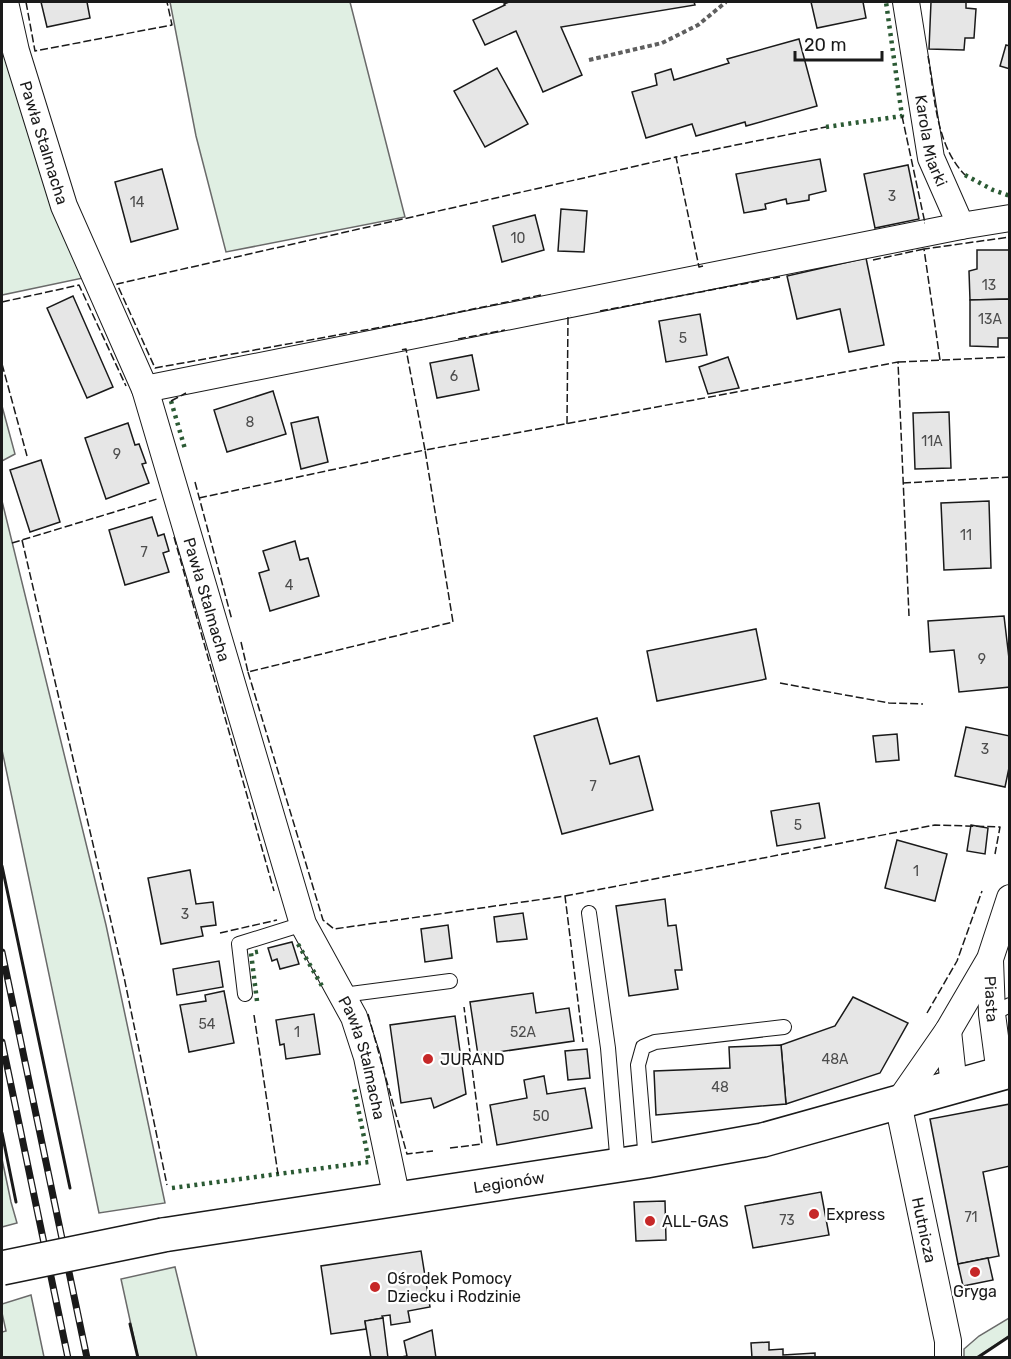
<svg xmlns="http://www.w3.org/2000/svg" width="1011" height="1359" font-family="Rubik,sans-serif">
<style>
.green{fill:#e0efe3;stroke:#6a6a6a;stroke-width:1.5}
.building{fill:#e6e6e6;stroke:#1a1a1a;stroke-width:1.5}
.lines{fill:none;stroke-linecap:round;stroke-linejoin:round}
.lane-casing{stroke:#1a1a1a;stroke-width:16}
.street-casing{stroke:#1a1a1a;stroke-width:28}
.secondary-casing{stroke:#1a1a1a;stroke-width:36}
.path{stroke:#5f5f5f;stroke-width:4;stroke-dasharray:4.5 3;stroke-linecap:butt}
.lane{stroke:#fff;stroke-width:14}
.street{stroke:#fff;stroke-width:26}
.secondary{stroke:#fff;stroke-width:33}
.rail-casing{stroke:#1a1a1a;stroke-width:7}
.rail{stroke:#fff;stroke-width:4.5;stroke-dasharray:14;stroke-linecap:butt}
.secondary-bridge-casing{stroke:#1a1a1a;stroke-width:36;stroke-linecap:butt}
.secondary-bridge{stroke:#fff;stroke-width:33}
.hedge{stroke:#2b5a34;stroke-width:4.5;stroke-dasharray:3 4.5;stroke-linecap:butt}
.fence{stroke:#1a1a1a;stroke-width:1.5;stroke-dasharray:8 3;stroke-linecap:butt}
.wall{stroke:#1a1a1a;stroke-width:3}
.poi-dot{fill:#c62828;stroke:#fff;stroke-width:2}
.labels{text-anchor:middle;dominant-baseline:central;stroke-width:4.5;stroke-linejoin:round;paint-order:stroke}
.number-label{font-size:14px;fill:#4d4d4d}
.street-label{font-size:16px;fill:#1a1a1a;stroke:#fff}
.poi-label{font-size:16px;fill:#1a1a1a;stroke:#fff;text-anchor:start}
</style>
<rect width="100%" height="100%" fill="#fff"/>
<g class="green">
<polygon points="170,2 350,2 405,217 226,252 196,136"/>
<polygon points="8,52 83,278 2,295 2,53"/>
<polygon points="2,406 15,454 2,461"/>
<polygon points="2,501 106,925 165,1203 99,1213 2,750"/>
<polygon points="2,1159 11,1202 17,1223 2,1227"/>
<polygon points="175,1267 197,1357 138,1357 121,1279"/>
<polygon points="31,1295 44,1357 2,1357 2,1332 6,1331 2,1313 2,1304"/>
<polygon points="1009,1318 1009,1336 977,1357 964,1357 964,1349 979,1336"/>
</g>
<g class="building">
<polygon points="41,2 87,2 90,18 47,27"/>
<polygon points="509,2 694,2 695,5 561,27 582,75 543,92 516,31 485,45 473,20 505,5 504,4"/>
<polygon points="811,2 863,2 866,18 817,28"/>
<polygon points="931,2 966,2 966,8 976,9 974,38 965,38 964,50 929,49"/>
<polygon points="799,39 817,106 746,126 745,122 696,136 692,124 646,138 632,92 657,85 655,74 671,69 674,80 729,63 727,59"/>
<polygon points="1006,45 1010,46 1010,69 1000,66"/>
<polygon points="497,68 528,124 485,147 454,91"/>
<polygon points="820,159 826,191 809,195 809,200 787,204 786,199 765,204 766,209 744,213 736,174"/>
<polygon points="908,165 919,219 875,228 864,174"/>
<polygon points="162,169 178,229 131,242 115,182"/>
<polygon points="561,209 587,211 584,252 558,251"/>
<polygon points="535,215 544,250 502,262 493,226"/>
<polygon points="977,250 1010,250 1010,299 970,300 969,271 977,269"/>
<polygon points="866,258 884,345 849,352 840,309 797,319 787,276"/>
<polygon points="73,296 113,387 87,398 47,308"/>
<polygon points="1010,299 1010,338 998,338 998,347 970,346 970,300"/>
<polygon points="700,314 707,355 666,362 659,321"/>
<polygon points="472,355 479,390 437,398 430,363"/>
<polygon points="728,357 739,388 708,394 699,367"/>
<polygon points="273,391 286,434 227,452 214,410"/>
<polygon points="949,412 951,468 915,469 913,413"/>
<polygon points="318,417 328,462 301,469 291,423"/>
<polygon points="128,423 135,445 139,444 146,463 142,464 149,483 106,499 85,438"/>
<polygon points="41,460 60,522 30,532 10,470"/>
<polygon points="989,501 991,568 944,570 941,503"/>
<polygon points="152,517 158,536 164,534 169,551 163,553 169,572 125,585 109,530"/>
<polygon points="295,541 300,560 308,558 319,596 270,611 259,573 269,570 263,551"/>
<polygon points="1004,616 1010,667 1010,687 959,692 954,650 930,652 928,621"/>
<polygon points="756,629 766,679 657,701 647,651"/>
<polygon points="597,718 610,764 639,756 653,810 562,834 534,736"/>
<polygon points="966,727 1010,736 1010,763 1005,787 955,776"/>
<polygon points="897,734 899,760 876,762 873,736"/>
<polygon points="819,803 825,838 777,846 771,811"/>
<polygon points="971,825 988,828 985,854 967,851"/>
<polygon points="897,840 947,854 935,901 885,888"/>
<polygon points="190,870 196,904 213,902 216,925 201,927 203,936 161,944 148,878"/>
<polygon points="665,899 668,926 676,925 682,970 675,970 678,989 629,996 616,906"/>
<polygon points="523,913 527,939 497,942 494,917"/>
<polygon points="448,925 452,958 425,962 421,929"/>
<polygon points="292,942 299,964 280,969 277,959 272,961 268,948"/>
<polygon points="219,961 223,987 177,995 173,969"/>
<polygon points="224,991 234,1043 189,1052 180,1005 206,1001 205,995"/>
<polygon points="533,993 536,1013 569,1008 574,1041 478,1055 470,1002"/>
<polygon points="853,997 908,1023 880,1073 786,1104 781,1045 835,1026"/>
<polygon points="314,1014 320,1054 286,1059 284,1044 280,1045 276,1020"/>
<polygon points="455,1016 466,1094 434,1108 431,1098 401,1103 390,1025"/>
<polygon points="781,1045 786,1104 656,1115 654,1071 730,1068 729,1047"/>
<polygon points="587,1049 590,1078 568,1080 565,1051"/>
<polygon points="544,1076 547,1094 585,1088 592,1128 497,1145 490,1105 527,1098 524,1080"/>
<polygon points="1010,1104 1010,1166 983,1172 999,1256 958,1264 930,1119"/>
<polygon points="821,1192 829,1235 753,1248 745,1206"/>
<polygon points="665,1201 666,1240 636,1241 634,1202"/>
<polygon points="421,1251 430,1307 408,1311 410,1322 391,1325 390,1315 382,1316 383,1318 365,1321 366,1329 331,1334 321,1266"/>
<polygon points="988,1258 993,1280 963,1286 958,1264"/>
<polygon points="383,1318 388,1358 371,1358 365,1321"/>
<polygon points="432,1330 436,1358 395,1358 407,1356 404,1341"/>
<polygon points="769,1342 769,1350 783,1349 783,1355 815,1353 815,1358 752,1358 751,1343"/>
</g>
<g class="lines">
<defs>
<g id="lane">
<polyline points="589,913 608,1048 618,1166"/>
<polyline points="245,994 239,944 303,924"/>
<polyline points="343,995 450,981"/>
<polyline points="992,1014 1010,1005"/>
<polyline points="646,1161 638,1065 643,1047 655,1042 784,1027"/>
</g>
<g id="street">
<path id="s1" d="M5 2 16 51 64 206 145 389 303 924 354 1017 367 1057 397 1199"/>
<path id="s2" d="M906 2 931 158 961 226 1010 218"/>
<polyline points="145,389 961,226"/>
<path id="s3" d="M990 960 992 1014 1000 1074"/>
<polyline points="948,1031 954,1087"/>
<polyline points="948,1357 948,1341 898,1103 948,1031 990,959 1010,898"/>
</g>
<g id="secondary">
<path id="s4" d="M163 1235 646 1161 763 1140 1010 1071"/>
</g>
</defs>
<use href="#lane" class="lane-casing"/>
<use href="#street" class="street-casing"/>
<use href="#secondary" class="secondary-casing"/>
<polyline class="path" points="589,60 662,43 698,25 726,2"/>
<use href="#lane" class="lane"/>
<use href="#street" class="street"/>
<use href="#secondary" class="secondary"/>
<defs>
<g id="rail">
<polyline points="2,952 87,1358"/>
<polyline points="2,1042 68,1358"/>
</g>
</defs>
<use href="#rail" class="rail-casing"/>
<use href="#rail" class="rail"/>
<defs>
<polyline id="secondary-bridge" points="2,1268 163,1235"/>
</defs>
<use href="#secondary-bridge" class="secondary-bridge-casing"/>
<use href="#secondary-bridge" class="secondary-bridge"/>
<g class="hedge">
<polyline points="826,127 902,116 886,2"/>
<polyline points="965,175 993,190 1010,196"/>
<polyline points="171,401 185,449"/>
<polyline points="298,944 322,986"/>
<polyline points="257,1001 251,953 261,951"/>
<polyline points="172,1188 369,1162 354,1088"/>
</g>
<g class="fence">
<polyline points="26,2 35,51 172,25 167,2"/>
<path d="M928 56C935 96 935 144 965 175"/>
<polyline points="902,116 925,223 924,223"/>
<polyline points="873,260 924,249"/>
<polyline points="703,266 699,267 676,157 826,127"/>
<polyline points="541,295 415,321 155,368 117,284 676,157"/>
<polyline points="2,302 79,285 126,386"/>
<polyline points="600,311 780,277"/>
<polyline points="458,339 505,330"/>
<polyline points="940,360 924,249 1010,237"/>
<polyline points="898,362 1010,357"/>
<polyline points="2,364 27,456"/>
<polyline points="171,401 186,393"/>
<polyline points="567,424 568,317 571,316"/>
<polyline points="195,482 232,620"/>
<polyline points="903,483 1010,477"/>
<polyline points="199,498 425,450 406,349 401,350"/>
<polyline points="174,537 274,891"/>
<polyline points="22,540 124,977 167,1185"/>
<polyline points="12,543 157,499"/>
<polyline points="241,642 248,672 453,622 425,450 898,362 909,616"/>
<polyline points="248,672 323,920 334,929 565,896 583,1042"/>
<polyline points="780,683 889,703 923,704"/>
<polyline points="565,896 935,825 1000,827 995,854"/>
<polyline points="220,933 277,920"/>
<polyline points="927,1013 957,961 982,891"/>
<polyline points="368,1014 407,1154 433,1151"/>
<polyline points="254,1015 278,1174"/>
<polyline points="450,1148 482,1144 464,1007"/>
</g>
<g class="wall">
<polyline points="2,866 70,1188"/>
<polyline points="2,1133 16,1202"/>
<polyline points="130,1324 138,1358"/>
<polyline points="977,1358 1010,1336"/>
</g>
</g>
<g class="poi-dot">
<circle cx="428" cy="1059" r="6"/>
<circle cx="814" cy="1214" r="6"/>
<circle cx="650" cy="1221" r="6"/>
<circle cx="975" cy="1272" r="6"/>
<circle cx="375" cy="1287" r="6"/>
</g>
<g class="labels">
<g class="number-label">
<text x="892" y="196">3</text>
<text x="137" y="202">14</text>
<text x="518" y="238">10</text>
<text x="989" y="285">13</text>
<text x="990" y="319">13A</text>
<text x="683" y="338">5</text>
<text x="454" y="376">6</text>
<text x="250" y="422">8</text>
<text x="932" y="441">11A</text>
<text x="117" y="454">9</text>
<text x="966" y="535">11</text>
<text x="144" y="552">7</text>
<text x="289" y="585">4</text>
<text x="982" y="659">9</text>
<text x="985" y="749">3</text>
<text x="593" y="786">7</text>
<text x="798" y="825">5</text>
<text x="916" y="871">1</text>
<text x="185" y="914">3</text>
<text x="207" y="1024">54</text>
<text x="297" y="1032">1</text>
<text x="523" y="1032">52A</text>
<text x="835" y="1059">48A</text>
<text x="720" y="1087">48</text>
<text x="541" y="1116">50</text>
<text x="971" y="1217">71</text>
<text x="787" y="1220">73</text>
</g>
<g class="street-label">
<text stroke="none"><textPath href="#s2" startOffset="141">Karola Miarki</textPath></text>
<text stroke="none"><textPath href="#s1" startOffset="146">Pawła Stalmacha</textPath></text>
<text stroke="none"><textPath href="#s1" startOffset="632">Pawła Stalmacha</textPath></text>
<text stroke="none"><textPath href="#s3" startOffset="39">Piasta</textPath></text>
<text stroke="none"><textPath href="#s1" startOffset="1118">Pawła Stalmacha</textPath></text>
<text stroke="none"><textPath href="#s4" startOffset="350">Legionów</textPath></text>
<text transform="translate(924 1230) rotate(78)">Hutnicza</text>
</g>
<g class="poi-label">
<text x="440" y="1059">JURAND</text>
<text x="826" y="1214">Express</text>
<text x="662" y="1221">ALL-GAS</text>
<text x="387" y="1278">Ośrodek Pomocy<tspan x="387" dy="18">Dziecku i Rodzinie</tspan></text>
<text x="975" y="1291" text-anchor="middle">Gryga</text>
</g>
</g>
<rect width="1011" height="1359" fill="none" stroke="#1a1a1a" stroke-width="6"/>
<path d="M795 51v9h87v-9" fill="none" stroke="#1a1a1a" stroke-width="3"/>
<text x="804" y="51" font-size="18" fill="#1a1a1a" stroke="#ffffff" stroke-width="4.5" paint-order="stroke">20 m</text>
</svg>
